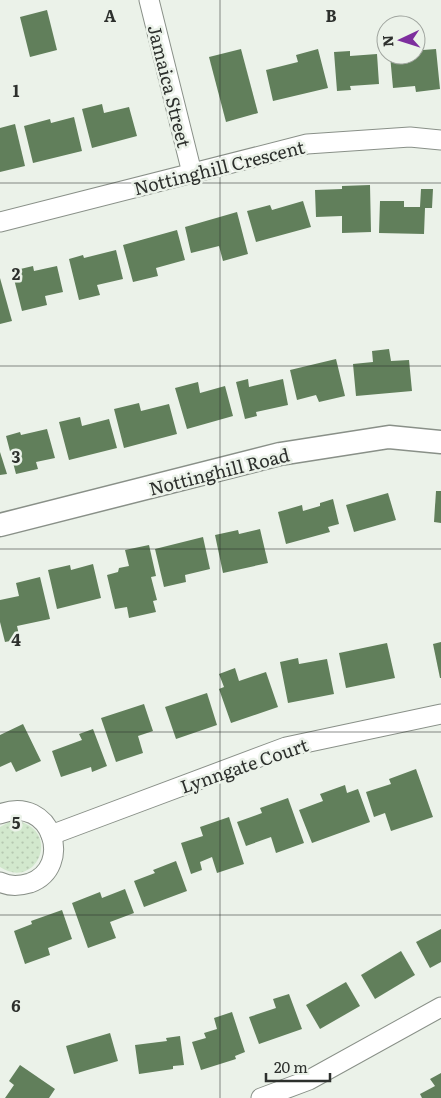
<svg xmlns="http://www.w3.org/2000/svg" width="441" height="1098" font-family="Literata,serif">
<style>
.grass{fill:url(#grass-dots)}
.building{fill:#617f5b}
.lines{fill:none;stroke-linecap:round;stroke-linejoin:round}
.minor-casing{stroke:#899088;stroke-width:21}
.tertiary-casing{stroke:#899088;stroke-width:25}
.minor{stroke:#fff;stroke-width:19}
.tertiary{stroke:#fff;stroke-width:22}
.grid{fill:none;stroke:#2d302d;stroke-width:1;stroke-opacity:0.55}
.labels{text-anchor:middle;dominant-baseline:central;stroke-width:5;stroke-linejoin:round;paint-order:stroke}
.street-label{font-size:18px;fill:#2d302d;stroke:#ebf2e9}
.grid-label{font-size:16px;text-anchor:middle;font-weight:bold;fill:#2d302d;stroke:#ebf2e9;stroke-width:5;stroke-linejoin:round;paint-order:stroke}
</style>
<defs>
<pattern id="grass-dots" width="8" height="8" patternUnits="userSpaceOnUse" patternTransform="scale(1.25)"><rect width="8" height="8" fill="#d2e8cd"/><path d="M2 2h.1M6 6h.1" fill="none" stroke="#b5c7b0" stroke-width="1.8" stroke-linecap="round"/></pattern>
</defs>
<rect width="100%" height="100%" fill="#ebf2e9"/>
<path class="grass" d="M18 821C62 832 36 891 0 867V827L9 822Z"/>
<g class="building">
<polygon points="47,10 57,50 30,57 20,17"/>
<polygon points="422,42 423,50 436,49 440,89 416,92 415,86 393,88 390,55 416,55 416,43"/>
<polygon points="241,49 258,113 226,122 209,57"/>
<polygon points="318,49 328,88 273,101 266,70 298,62 296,55"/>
<polygon points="350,51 350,56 377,54 379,84 350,86 351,90 337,91 334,52"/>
<polygon points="102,104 104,113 129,107 137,136 92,148 82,109"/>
<polygon points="74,117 82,151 33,163 24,126 50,119 51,123"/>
<polygon points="15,124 25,166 0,172 0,128"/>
<polygon points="370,185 371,232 342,233 342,216 316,217 315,190 342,189 342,186"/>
<polygon points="421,189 433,189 432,208 425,208 424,234 379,233 380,201 404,201 404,207 420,207"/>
<polygon points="303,201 311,227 256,242 247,211 270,205 272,210"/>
<polygon points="237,212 248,254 223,261 219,246 191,253 185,227"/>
<polygon points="177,230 185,260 156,268 158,276 133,282 123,245"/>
<polygon points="116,250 123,279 97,285 100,295 79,300 69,259 83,255 84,258"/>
<polygon points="33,266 34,271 57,266 63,292 45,296 47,305 22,311 12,271"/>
<polygon points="0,278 12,321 0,324"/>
<polygon points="389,349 391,361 409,360 412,391 356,396 353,364 373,362 372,351"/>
<polygon points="336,359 345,396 319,402 316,395 297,400 290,370"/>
<polygon points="248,379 249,387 283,379 288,405 256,412 257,416 245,419 236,382"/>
<polygon points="198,382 200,393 225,386 233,416 187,429 175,388"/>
<polygon points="139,403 141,411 169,404 177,434 124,448 114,409"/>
<polygon points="80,417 82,426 109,419 117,448 69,460 59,422"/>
<polygon points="47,429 55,458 36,462 38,469 16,474 6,436 20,432 21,435"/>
<polygon points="0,452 7,474 0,475"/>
<polygon points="436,491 441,491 441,523 434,522"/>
<polygon points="388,493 396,520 354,532 346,505"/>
<polygon points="333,499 339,524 328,527 330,532 286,544 278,512 302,505 303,511 320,506 320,503"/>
<polygon points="260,529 268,563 223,573 215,535 238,530 239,534"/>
<polygon points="203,537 210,569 185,575 186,582 164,587 155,549"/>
<polygon points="149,545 156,576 151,577 157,600 153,601 156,612 129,618 127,607 115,609 107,575 118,572 119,568 129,566 125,550"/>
<polygon points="93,564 101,598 57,609 48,570 70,565 71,570"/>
<polygon points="40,577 50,619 17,626 20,639 5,642 0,622 0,600 19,596 16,583"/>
<polygon points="441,642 441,678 440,678 433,644"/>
<polygon points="387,643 395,678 346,688 339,653"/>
<polygon points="298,658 299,664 327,659 334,694 288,703 280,662"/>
<polygon points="235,668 239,681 266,672 278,707 231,723 219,689 224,687 219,674"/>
<polygon points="207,693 217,725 176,739 165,707"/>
<polygon points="144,704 153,731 138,736 143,753 116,762 101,718"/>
<polygon points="23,724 41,761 16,772 11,762 0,767 0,735"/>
<polygon points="93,729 107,766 92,772 91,767 61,777 52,751 82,740 79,734"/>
<polygon points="416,769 433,817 391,831 385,813 374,817 366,792 391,784 389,779"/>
<polygon points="345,785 347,793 358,789 370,822 312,843 299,810 323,801 320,794"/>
<polygon points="288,798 304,843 276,853 271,837 246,846 237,822 262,813 260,808"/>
<polygon points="229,817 244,864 217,873 212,857 200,862 202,870 191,874 181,843 203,836 200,827"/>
<polygon points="176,861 187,891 144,907 134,881 155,873 153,870"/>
<polygon points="125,889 134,913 110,922 116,938 88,948 72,903 100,892 102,898"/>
<polygon points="62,910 72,939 48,948 50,955 25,964 14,931 32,924 31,921"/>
<polygon points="441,929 441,962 430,968 416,942"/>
<polygon points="401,951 415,975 375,999 361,975"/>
<polygon points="346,982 360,1006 320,1029 306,1005"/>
<polygon points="289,994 302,1029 259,1044 249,1017 276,1008 273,999"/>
<polygon points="232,1012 245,1052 235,1056 236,1059 201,1070 192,1042 206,1038 204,1033 217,1029 214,1018"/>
<polygon points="110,1033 118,1061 74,1074 66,1046"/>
<polygon points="180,1036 184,1065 173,1066 173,1069 139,1074 135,1045 167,1041 166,1038"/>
<polygon points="20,1065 55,1089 49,1098 5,1098 14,1085 9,1081"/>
<polygon points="441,1073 441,1098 422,1098 420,1094 435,1086 430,1079"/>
</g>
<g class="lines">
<defs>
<g id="minor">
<polyline points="149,0 192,173"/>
<polyline points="0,222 307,144 410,137 441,140"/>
<path d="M0 814C52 794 74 867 30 883 20 886 10 887 0 882"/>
<polyline points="51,835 286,747 441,714"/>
<polyline points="261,1098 309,1080 441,1007"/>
</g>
<polyline id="tertiary" points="0,525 280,454 389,437 441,442"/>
</defs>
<use href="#minor" class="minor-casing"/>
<use href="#tertiary" class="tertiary-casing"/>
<use href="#minor" class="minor"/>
<use href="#tertiary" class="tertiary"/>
</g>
<path class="grid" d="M220 0V1098M0 183H441M0 366H441M0 549H441M0 732H441M0 915H441"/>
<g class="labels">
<g class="street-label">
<text transform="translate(170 86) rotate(76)">Jamaica Street</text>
<text transform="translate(219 167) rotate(-14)">Nottinghill Crescent</text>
<text transform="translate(219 471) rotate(-14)">Nottinghill Road</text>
<text transform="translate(244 765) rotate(-19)">Lynngate Court</text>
</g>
</g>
<g class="grid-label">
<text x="110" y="22">A</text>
<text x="331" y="22">B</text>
<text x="16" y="97">1</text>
<text x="16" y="280">2</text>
<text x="16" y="463">3</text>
<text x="16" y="646">4</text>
<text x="16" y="829">5</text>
<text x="16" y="1012">6</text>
</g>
<g transform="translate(401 40) rotate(266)"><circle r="24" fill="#ebf2e9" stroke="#9fa49e"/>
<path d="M0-4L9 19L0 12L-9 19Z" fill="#7d2e9e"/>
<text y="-8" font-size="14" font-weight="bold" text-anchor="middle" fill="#2d302d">N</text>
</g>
<path d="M266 1073v8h64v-8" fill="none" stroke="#2d302d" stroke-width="2.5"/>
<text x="274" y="1073" font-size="15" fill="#2d302d" stroke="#ebf2e9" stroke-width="4" paint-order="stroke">20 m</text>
</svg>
